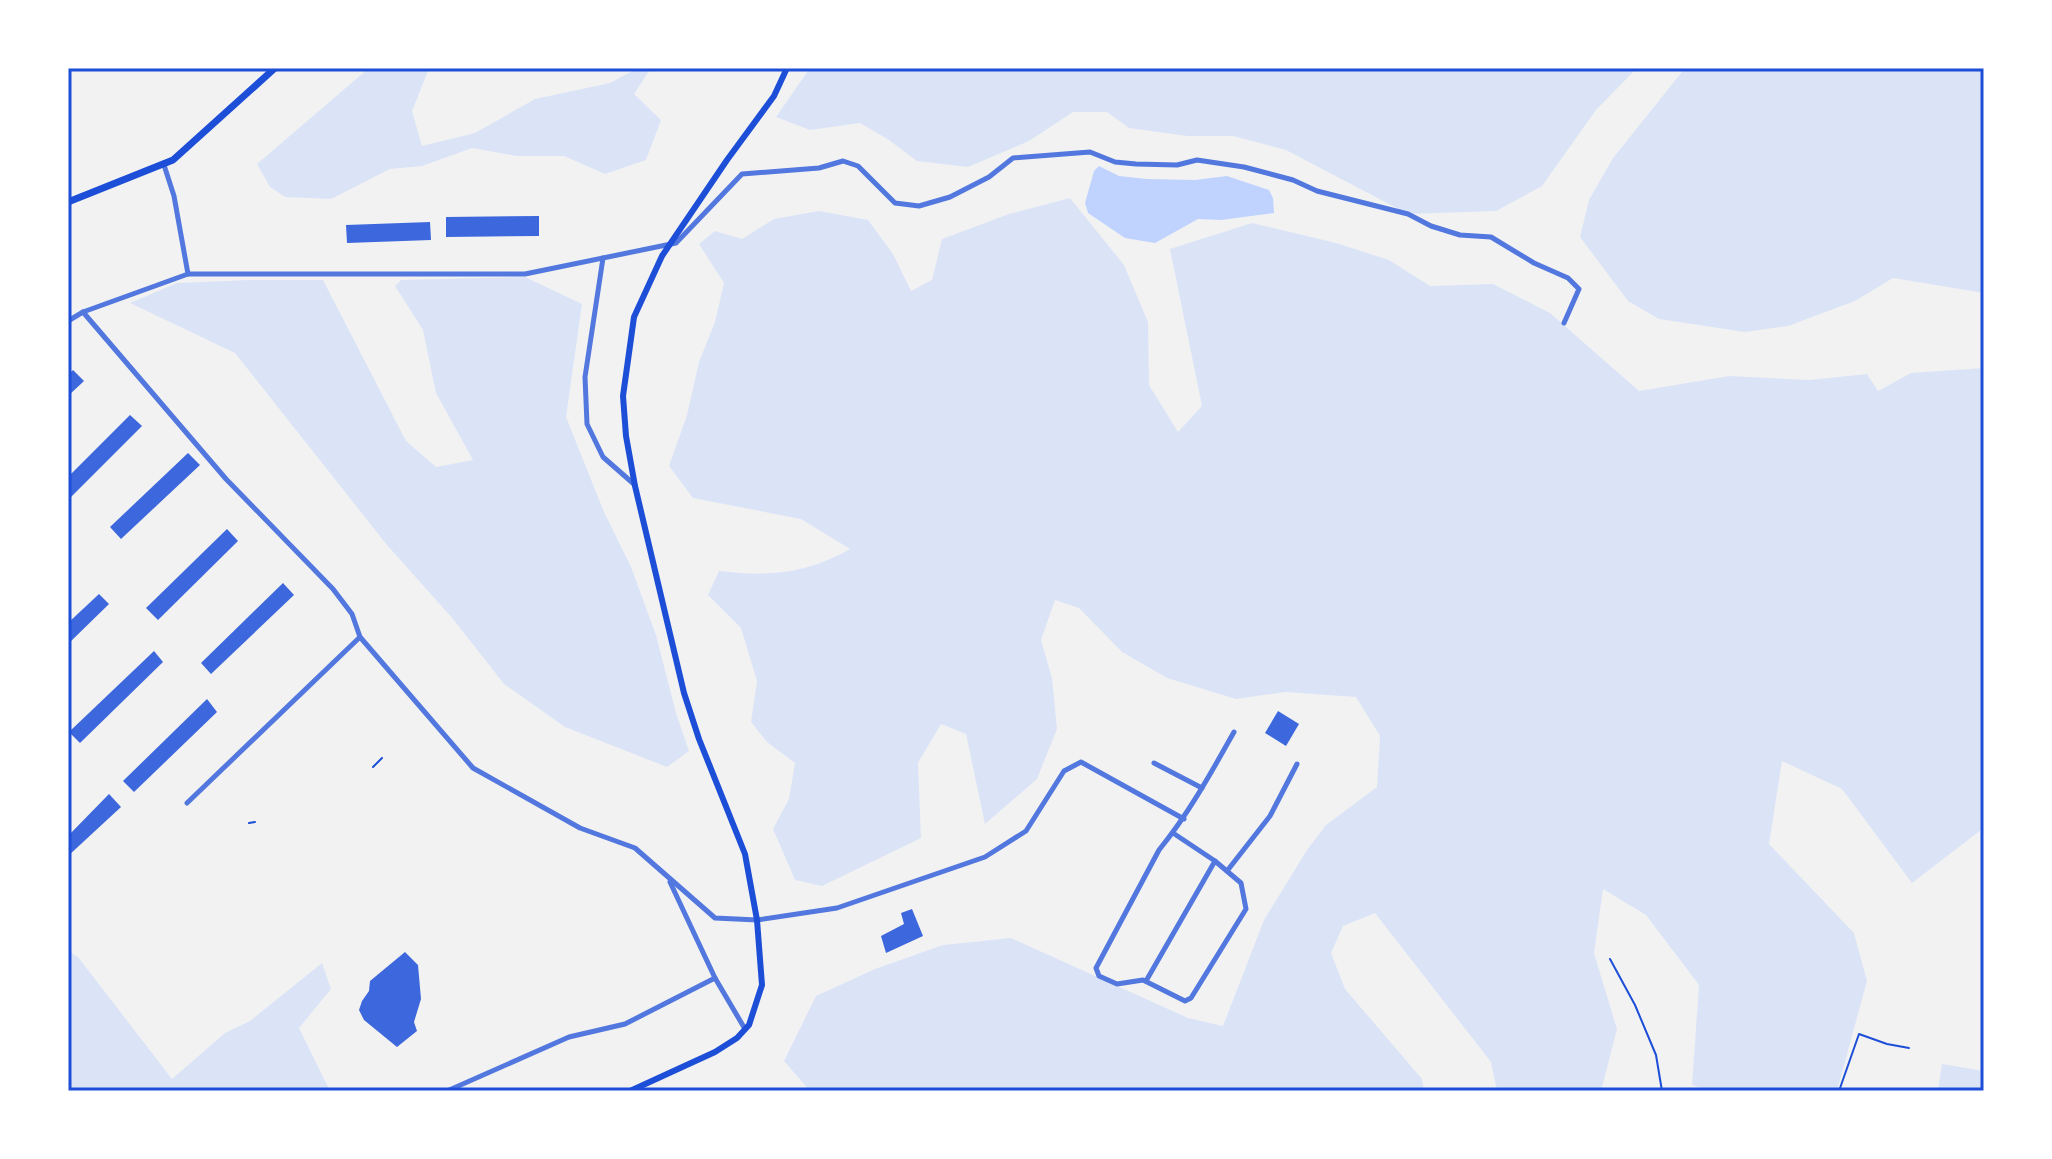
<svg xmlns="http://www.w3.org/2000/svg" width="2052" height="1159" font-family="Georgia,serif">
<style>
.green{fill:#dbe4f7}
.water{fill:#bfd3fe}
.building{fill:#3d67dc}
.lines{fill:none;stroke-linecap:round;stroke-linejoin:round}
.path{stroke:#1d4ed8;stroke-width:2}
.minor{stroke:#5277de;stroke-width:5}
.secondary{stroke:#1d4ed8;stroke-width:6}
.primary{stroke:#1d4ed8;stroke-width:7}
.neatline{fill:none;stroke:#1d4ed8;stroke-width:3}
</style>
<rect width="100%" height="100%" fill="#f2f2f2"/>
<g class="green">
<polygon points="369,68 435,68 428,71 412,111 422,146 475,133 535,99 610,83 638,68 651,68 634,94 661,120 646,160 605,174 564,156 517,156 472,148 422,166 390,169 331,199 285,197 270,187 257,164"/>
<polygon points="810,68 1637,68 1596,110 1542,186 1496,211 1408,214 1286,150 1233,136 1187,136 1129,128 1107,112 1073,112 1029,141 968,167 917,161 889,140 860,123 810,130 776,117"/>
<polygon points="1685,68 1984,68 1984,293 1893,278 1855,301 1788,326 1745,332 1659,319 1628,301 1580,237 1589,200 1613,158"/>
<path d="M1070 198 1124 265 1148 322 1149 385 1178 432 1202 406 1170 249 1252 223 1336 243 1389 260 1430 286 1493 284 1550 313 1639 391 1729 376 1809 380 1867 374 1878 391 1911 373 1984 368V818L1981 830 1912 883 1842 789 1782 761 1769 844 1854 933 1867 981 1837 1091H1711L1692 1085 1699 985 1646 915 1603 889 1594 953 1617 1029 1601 1091H1497L1491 1062 1375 913 1343 926 1331 953 1345 989 1422 1079 1424 1091H810L784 1061 816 996 875 969 943 945 1011 938 1188 1018 1223 1026 1264 920 1307 850 1326 825 1377 787 1380 736 1356 697 1285 692 1236 699 1167 678 1122 652 1079 608 1055 600 1041 640 1052 678 1057 729 1037 779 985 824 966 734 941 724 918 763 921 838 822 886 795 880 773 829 789 799 795 763 767 742 751 722 757 681 741 628 708 595 719 571C769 577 806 574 850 549L801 519 693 498 669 466 687 415 699 362 715 322 724 283 699 244 715 231 742 239 774 219 819 211 868 220 893 254 911 291 932 280 942 239 1009 214Z"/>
<polygon points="525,277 582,304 566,417 604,512 631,567 656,635 676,713 689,751 667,767 565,727 504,684 453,619 387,545 235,353 130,303 177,283 248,280 323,280 406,441 436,467 473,460 436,393 423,330 395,286 401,280"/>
<polygon points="68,951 78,957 172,1079 225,1033 250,1021 322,963 331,989 299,1028 330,1091 68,1091"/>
<polygon points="1942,1064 1984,1071 1984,1091 1938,1091"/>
</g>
<polygon class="water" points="1099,166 1119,176 1147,179 1195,180 1227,176 1269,190 1273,198 1274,213 1221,220 1198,219 1155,243 1125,238 1088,213 1085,203 1094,171"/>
<g class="building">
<polygon points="539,216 539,236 446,237 446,217"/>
<polygon points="430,222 431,240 347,243 346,225"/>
<polygon points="73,370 84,381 68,396 68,375"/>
<polygon points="130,415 142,426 68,500 68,477"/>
<polygon points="188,453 200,465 121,539 110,527"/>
<polygon points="227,529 238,541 158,620 146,608"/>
<polygon points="283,583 294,595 211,674 201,663"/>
<polygon points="99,594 109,604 68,644 68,623"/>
<polygon points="154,651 163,662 80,743 69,732"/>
<polygon points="207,699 217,712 134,792 123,781"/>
<polygon points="1278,711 1299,724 1286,746 1265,733"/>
<polygon points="109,794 121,807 68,856 68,836"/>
<polygon points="912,909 923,936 886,953 881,936 904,924 901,913"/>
<polygon points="405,952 418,965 421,999 414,1022 417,1031 397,1047 364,1020 359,1010 362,1001 369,991 370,981"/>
</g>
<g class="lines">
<g class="path">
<polyline points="373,767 382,758"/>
<polyline points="249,823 255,822"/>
<polyline points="1610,959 1635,1005 1656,1055 1662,1091"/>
<polyline points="1839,1091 1859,1034 1887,1044 1909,1048"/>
</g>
<g class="minor">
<polyline points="164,165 174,196 188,274"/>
<polyline points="603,258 585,377 587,424 603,457 635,485"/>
<polyline points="83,312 226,479 333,589 352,614 360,637 473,768 580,828 635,848 715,918 757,920 837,908 985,857 1026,831 1064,771 1081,762 1184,819"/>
<polyline points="68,321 83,312 188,274 525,274 676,243 742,174 819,168 843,161 858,166 895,203 919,206 950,197 989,177 1013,158 1090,152 1115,162 1136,164 1177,165 1197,160 1244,167 1293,180 1317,191 1408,214 1431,226 1460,235 1491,237 1534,263 1568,278 1579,289 1564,323"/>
<polyline points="1154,763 1202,788"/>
<polyline points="187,803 360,637"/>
<path d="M1173 833 1215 861 1241 883 1246 909 1191 998 1185 1001 1143 980 1117 984 1099 976 1096 968 1159 850C1189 813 1211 773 1234 732"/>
<polyline points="1227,871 1270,816 1297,764"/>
<polyline points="670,882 715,978 745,1029"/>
<polyline points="1146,981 1215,861"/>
<polyline points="447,1091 569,1037 625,1024 715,978"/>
</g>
<polyline class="secondary" points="630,1091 715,1052 737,1038 749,1025 762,985 757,920 745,854 699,739 684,693 635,486 626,436 623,396 634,317 662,256 727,160 774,96 787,68"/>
<polyline class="primary" points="68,202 173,160 275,68"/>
</g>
<rect width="2052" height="1159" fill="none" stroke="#ffffff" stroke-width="140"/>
<rect x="70" y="70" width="1912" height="1019" class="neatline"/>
</svg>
